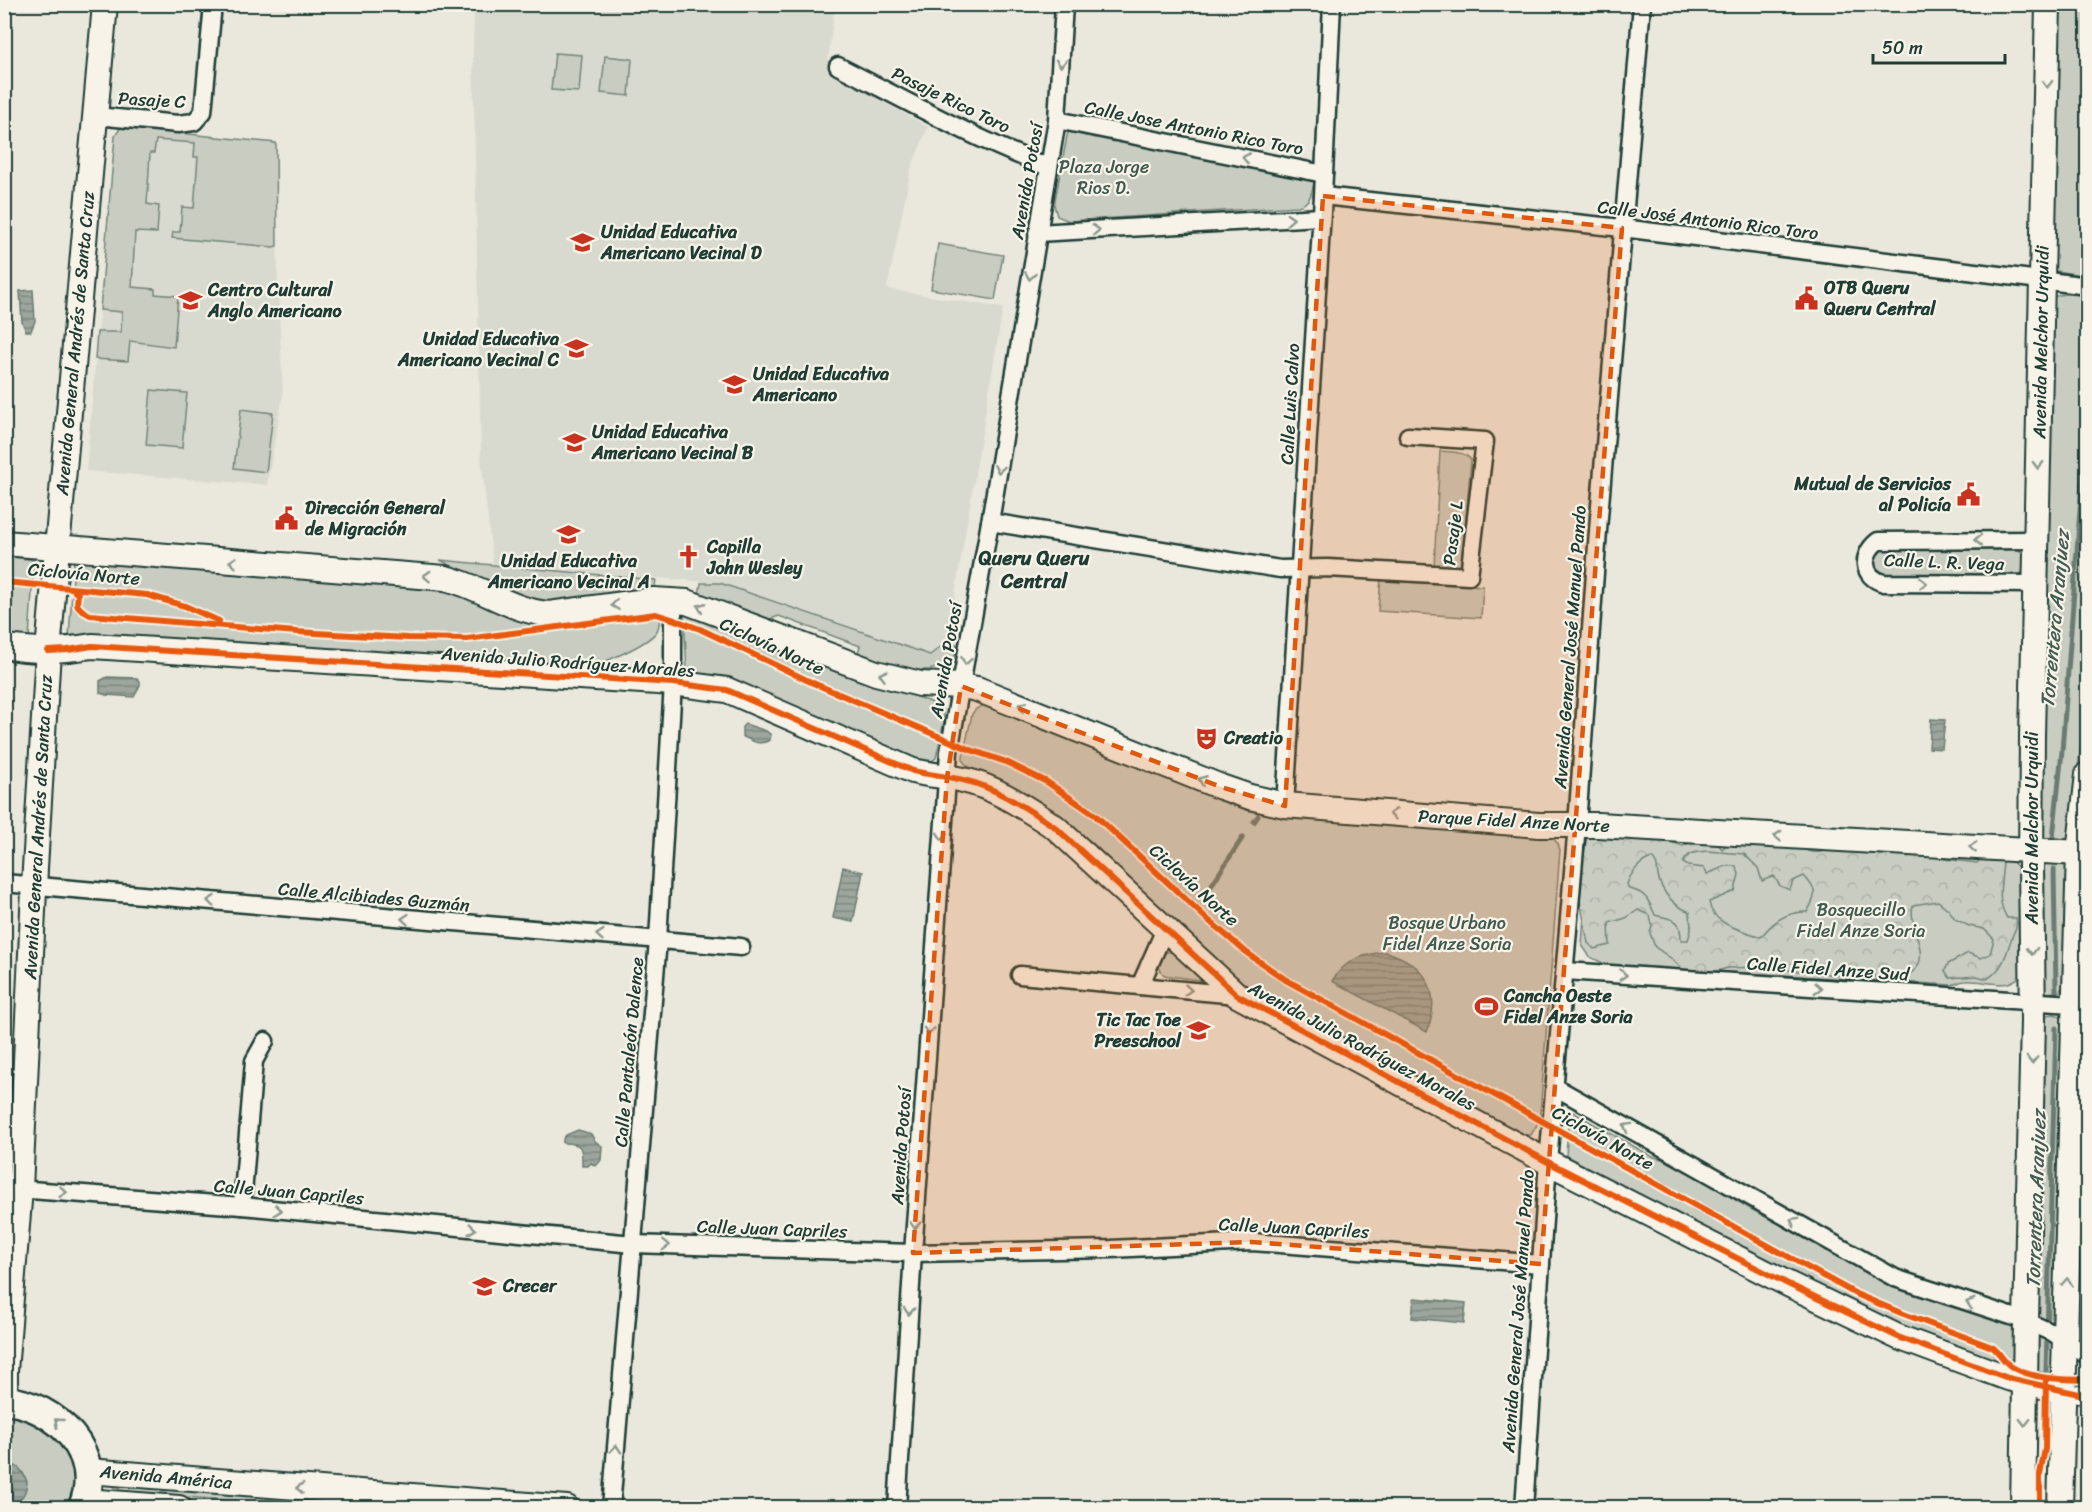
<svg xmlns="http://www.w3.org/2000/svg" width="2092" height="1512" font-family="Sriracha,sans-serif">
<style>
.built{fill:#d9dacf}
.green{fill:#c8ccc1;stroke:#74847a;stroke-width:1.5}
.forest{fill:url(#forest-crowns);stroke:#74847a;stroke-width:1.5;fill-rule:evenodd}
.water{fill:url(#water-rules);stroke:#6a7c72;stroke-width:1.5}
.lines{fill:none;stroke-linecap:round;stroke-linejoin:round}
.stream{stroke:#6a7c72;stroke-width:5}
.street-casing{stroke:#1f3d34;stroke-width:21}
.secondary-casing{stroke:#1f3d34;stroke-width:28}
.primary-casing{stroke:#1f3d34;stroke-width:32}
.street{stroke:#f7f3e8;stroke-width:16}
.secondary{stroke:#f7f3e8;stroke-width:24}
.primary{stroke:#f7f3e8;stroke-width:27}
.cycleway-casing{stroke:#f7f3e8;stroke-width:10}
.cycleway{stroke:#e8590c;stroke-width:6}
.oneway{stroke:#8b988e}
.marked{fill:#de580e;fill-opacity:0.2;stroke:#de580e;stroke-width:4.5;stroke-dasharray:12 8;stroke-linejoin:round}
.labels{text-anchor:middle;dominant-baseline:central;stroke-width:4.5;stroke-linejoin:round;paint-order:stroke}
.street-label{font-size:18px;fill:#1f3d34;stroke:#f7f3e8}
.park-label{font-size:18px;fill:#415a50;stroke:#f7f3e8}
.poi-label{font-size:18px;font-weight:bold;fill:#1f3d34;stroke:#f7f3e8;text-anchor:start}
.neighbourhood-label{font-size:20px;font-weight:bold;fill:#1f3d34;stroke:#f7f3e8}
.water-label{font-size:20px;font-style:italic;fill:#445c53;stroke:#f7f3e8}
</style>
<defs>
<pattern id="forest-crowns" width="20" height="18" patternUnits="userSpaceOnUse" patternTransform="scale(1.5)"><rect width="20" height="18" fill="#c8ccc1"/><path d="M2 6a3 3 0 1 1 6 0M12 15a3 3 0 1 1 6 0" fill="none" stroke="#abb0a6"/></pattern>
<pattern id="water-rules" width="6" height="5" patternUnits="userSpaceOnUse" patternTransform="scale(1.5)"><rect width="6" height="5" fill="#9ca69c"/><path d="M0 2.5h6" fill="none" stroke="#7f8880"/></pattern>
</defs>
<rect width="100%" height="100%" fill="#eae8dd"/>
<filter id="ink" filterUnits="userSpaceOnUse"><feTurbulence type="fractalNoise" baseFrequency=".0167" numOctaves="2"/><feDisplacementMap in="SourceGraphic" scale="12" xChannelSelector="R" yChannelSelector="G"/><feConvolveMatrix kernelMatrix="1 2 1 2 8 2 1 2 1" color-interpolation-filters="sRGB"/></filter>
<g filter="url(#ink)">
<g class="built">
<polygon points="474,5 835,5 827,70 928,127 911,169 887,289 1003,308 947,642 931,655 720,583 493,565 481,459 473,52"/>
<polygon points="121,127 276,143 278,290 283,394 267,485 86,471 115,136"/>
</g>
<g class="green">
<polygon points="2059,5 2087,5 2087,276 2056,271 2050,268"/>
<polygon points="555,53 582,55 579,92 551,90"/>
<polygon points="605,56 632,59 629,96 601,93"/>
<polygon points="121,127 276,143 277,246 273,247 172,238 173,232 180,232 182,207 194,208 198,157 194,157 195,143 156,140 154,153 150,153 147,204 159,206 157,233 135,232 132,287 155,289 155,294 178,296 174,347 130,341 128,361 95,359 97,332 121,332 122,312 100,310 115,136"/>
<path d="M1068 131 1086 136 1103 133 1315 178C1312 190 1312 203 1298 206L1069 221 1057 216 1054 205Z"/>
<polygon points="938,244 1003,255 995,300 931,289"/>
<polygon points="2064,294 2087,295 2087,695 2069,840 2052,845 2043,839 2050,301 2056,296"/>
<polygon points="151,390 187,393 182,448 146,445"/>
<polygon points="241,409 273,413 266,472 234,468"/>
<path d="M1440 451C1451 452 1465 451 1471 460L1462 565 1457 568 1434 567Z"/>
<polygon points="1877,548 2017,549 2024,554 2024,571 2017,576 1881,575 1873,569 1874,552"/>
<polygon points="5,556 34,560 29,639 5,636"/>
<polygon points="440,560 656,580 654,591 559,604 524,601"/>
<path d="M74 561 452 589 513 614 660 604C660 612 661 623 657 631 648 645 599 665 582 669L69 637Z"/>
<polygon points="1381,579 1483,586 1481,618 1378,611"/>
<path d="M701 583H720L930 655 947 642 957 644 954 659C927 682 888 664 857 656L860 646 779 616 765 621 699 595Z"/>
<polygon points="688,612 933,703 943,710 944,722 936,758 930,762 919,762 695,677 687,672 684,616"/>
<polygon points="984,705 1216,796 1552,837 1558,844 1560,850 1540,1114 1538,1123 1531,1135 1519,1135 1249,993 1139,891 1097,847 1071,825 1034,801 966,765 963,761 963,756 972,714 976,709"/>
<path d="M1603 833 2012 861 2021 871V975C2006 992 1984 979 1965 981 1961 981 1956 984 1952 985L1607 965 1590 957 1582 945 1589 844Z"/>
<polygon points="2048,862 2062,862 2067,867 2063,985 2060,991 2047,993 2042,989 2041,869"/>
<path d="M1166 952H1174L1213 982 1164 975C1156 966 1157 960 1166 952Z"/>
<polygon points="2054,1014 2060,1016 2064,1024 2054,1372 2038,1372 2040,1018 2046,1015"/>
<polygon points="1569,1110 1651,1156 1673,1162 1749,1208 1892,1285 1944,1305 2009,1322 2015,1326 2014,1358 2000,1364 1950,1350 1843,1301 1566,1156"/>
<path d="M4 1413C20 1414 26 1418 40 1426 75 1446 78 1470 74 1507H5Z"/>
<polygon points="114,1484 436,1507 325,1507 113,1492"/>
</g>
<path class="forest" d="M1588 830 1645 833 1683 846 1699 839 1714 840 1722 849 1731 841 1778 848 1788 840C1805 844 1799 854 1822 852L1828 841 1910 848 1944 859 1977 863 1988 851 2003 855C2004 877 1994 897 2007 918H2016C2018 926 2015 929 2012 937 2006 954 2004 968 1987 979L1977 976 1950 978 1945 971 1948 964 1968 953 1981 958 1990 954 1994 939 1984 929 1969 926 1955 919 1949 910 1938 901 1913 905C1908 923 1927 950 1918 966 1913 974 1899 981 1891 986L1879 985 1873 973 1861 971 1838 975 1759 967 1728 968 1701 975 1686 973 1672 959 1655 947 1650 933 1652 925 1650 915 1638 910 1626 918 1609 923 1610 945 1594 949 1588 943 1578 890ZM1707 851 1744 854 1758 868 1762 881 1774 876 1780 886 1790 890 1793 881 1804 876C1818 891 1817 895 1807 912 1787 911 1773 921 1761 937 1742 930 1712 925 1709 902L1735 891 1739 874 1736 866H1726L1707 874 1704 868 1688 866 1683 863C1688 852 1696 852 1707 851ZM1652 858C1658 864 1657 868 1658 876 1662 893 1674 906 1690 912L1691 930 1688 940H1681C1681 917 1673 920 1655 915 1649 901 1646 892 1629 889L1627 884C1631 873 1640 861 1652 858Z"/>
<g class="water">
<polygon points="33,290 35,321 31,331 26,331 22,322 20,291"/>
<polygon points="107,677 137,678 140,681 140,685 134,697 106,695 100,693 100,681"/>
<polygon points="1931,719 1945,720 1942,749 1929,748"/>
<path d="M745 724 766 731 771 735 770 740C759 746 752 741 742 736V727Z"/>
<polygon points="843,867 863,872 853,922 833,918"/>
<path d="M1386 952C1427 964 1442 992 1427 1032L1332 981C1345 960 1362 954 1386 952Z"/>
<path d="M578 1130 591 1134 595 1141 602 1146 601 1160 596 1166 591 1163 588 1166H582C582 1148 584 1143 563 1143V1139L566 1135Z"/>
<polygon points="1414,1298 1466,1303 1464,1323 1412,1318"/>
<path d="M5 1463C17 1464 23 1470 27 1482 26 1496 19 1504 5 1506Z"/>
</g>
<g class="lines">
<g class="stream">
<polyline points="1254,822 1258,816"/>
<polyline points="2053,838 2062,751 2088,403"/>
<polyline points="2054,869 2056,991"/>
<polyline points="1203,898 1243,837"/>
<polyline points="2046,1370 2056,1028"/>
</g>
<defs>
<g id="street">
<path d="M838 66C907 101 976 140 1049 167"/>
<polyline points="96,116 178,124 194,122 203,112 213,4"/>
<polyline points="1057,120 1324,174"/>
<polyline points="1323,196 1622,228 2088,286"/>
<polyline points="1037,233 1321,217"/>
<polyline points="990,522 1280,569 1328,568 1469,576 1485,441 1408,436"/>
<path d="M2036 584 1884 583C1861 577 1861 554 1878 541L2037 540"/>
<polyline points="1285,805 1323,196 1332,4"/>
<polyline points="4,883 741,947"/>
<polyline points="1565,971 2088,1005"/>
<polyline points="1020,975 1237,995"/>
<polyline points="1140,986 1165,929"/>
<polyline points="1555,1087 1895,1278 2026,1321 2055,1334 2088,1356"/>
<polyline points="4,1188 242,1206 633,1244 913,1253 1111,1249 1252,1242 1541,1264"/>
<polyline points="242,1206 254,1061 265,1041"/>
<polyline points="2063,1391 2088,1396"/>
<polyline points="611,1508 658,940 673,683 673,600"/>
<polyline points="897,1508 913,1253 949,752 990,522 1057,120 1064,4"/>
<polyline points="1524,1508 1548,1162 1577,825 1599,517 1642,4"/>
</g>
<g id="secondary">
<path d="M4 543 445 578C483 587 510 611 549 614L654 600 687 602 876 673 920 684 961 686 977 689 1221 787 1250 797 1285 805 1539 825H1598L2079 853"/>
<path d="M4 646C34 652 62 651 92 646L673 683 727 690 913 771C930 775 946 776 963 780 996 787 1027 809 1055 827L1237 995 1548 1162 1788 1284 1898 1337 2008 1378 2063 1391"/>
<polyline points="5,1400 5,1371 20,1189 35,868 48,651 105,4"/>
<polyline points="88,1471 567,1508"/>
<polyline points="85,1501 179,1508"/>
<polyline points="2023,1508 2026,1321 2033,1021 2031,866 2032,736 2048,4"/>
<polyline points="2060,1508 2079,853 2088,774"/>
</g>
<path id="primary" d="M4 1400C56 1405 106 1454 82 1508"/>
</defs>
<use href="#street" class="street-casing"/>
<use href="#secondary" class="secondary-casing"/>
<use href="#primary" class="primary-casing"/>
<use href="#street" class="street"/>
<use href="#secondary" class="secondary"/>
<use href="#primary" class="primary"/>
<defs>
<g id="cycleway">
<polyline points="4,582 147,595 185,606 219,621"/>
<path d="M75 592 78 593 77 605 83 611 90 615 297 632 407 638 467 639 656 614 672 619 700 629 813 683 971 750 1006 762 1047 782 1095 815 1207 919 1247 953 1286 980 1856 1294 1901 1313 1992 1347C2001 1353 2003 1362 2012 1367 2035 1380 2062 1379 2088 1380"/>
<path d="M48 651 68 650 92 646 673 683 727 690 913 771C930 775 946 776 963 780 996 787 1027 809 1055 827L1237 995 1548 1162 1788 1284 1898 1337 2008 1378 2088 1396"/>
<polyline points="2040,1508 2040,1474 2045,1449 2046,1379"/>
</g>
</defs>
<use href="#cycleway" class="cycleway-casing"/>
<use href="#cycleway" class="cycleway"/>
</g>
<defs><path id="oneway-chevron" d="M-2-3.5L2.5 0L-2 3.5" fill="none" stroke-width="1.6" stroke-linecap="round" stroke-linejoin="round" transform="scale(1.5)"/></defs>
<g class="oneway">
<use href="#oneway-chevron" transform="translate(1061 63) rotate(94)"/>
<use href="#oneway-chevron" transform="translate(2047 84) rotate(90)"/>
<use href="#oneway-chevron" transform="translate(1246 158) rotate(-169)"/>
<use href="#oneway-chevron" transform="translate(1290 219) rotate(-3)"/>
<use href="#oneway-chevron" transform="translate(1096 230) rotate(-3)"/>
<use href="#oneway-chevron" transform="translate(1030 276) rotate(99)"/>
<use href="#oneway-chevron" transform="translate(2038 465) rotate(91)"/>
<use href="#oneway-chevron" transform="translate(999 469) rotate(99)"/>
<use href="#oneway-chevron" transform="translate(1978 540) rotate(180)"/>
<use href="#oneway-chevron" transform="translate(233 562) rotate(-175)"/>
<use href="#oneway-chevron" transform="translate(427 576) rotate(-176)"/>
<use href="#oneway-chevron" transform="translate(1923 583)"/>
<use href="#oneway-chevron" transform="translate(615 605) rotate(172)"/>
<use href="#oneway-chevron" transform="translate(701 607) rotate(-159)"/>
<use href="#oneway-chevron" transform="translate(966 661) rotate(100)"/>
<use href="#oneway-chevron" transform="translate(883 675) rotate(-165)"/>
<use href="#oneway-chevron" transform="translate(1022 706) rotate(-158)"/>
<use href="#oneway-chevron" transform="translate(1202 780) rotate(-158)"/>
<use href="#oneway-chevron" transform="translate(1393 814) rotate(-176)"/>
<use href="#oneway-chevron" transform="translate(942 836) rotate(94)"/>
<use href="#oneway-chevron" transform="translate(1778 836) rotate(-177)"/>
<use href="#oneway-chevron" transform="translate(1973 847) rotate(-177)"/>
<use href="#oneway-chevron" transform="translate(211 901) rotate(-174)"/>
<use href="#oneway-chevron" transform="translate(405 919) rotate(-175)"/>
<use href="#oneway-chevron" transform="translate(600 935) rotate(-175)"/>
<use href="#oneway-chevron" transform="translate(2032 951) rotate(89)"/>
<use href="#oneway-chevron" transform="translate(1623 975) rotate(4)"/>
<use href="#oneway-chevron" transform="translate(1818 988) rotate(4)"/>
<use href="#oneway-chevron" transform="translate(1188 990) rotate(5)"/>
<use href="#oneway-chevron" transform="translate(929 1031) rotate(94)"/>
<use href="#oneway-chevron" transform="translate(2032 1060) rotate(92)"/>
<use href="#oneway-chevron" transform="translate(1627 1127) rotate(-151)"/>
<use href="#oneway-chevron" transform="translate(63 1192) rotate(5)"/>
<use href="#oneway-chevron" transform="translate(278 1210) rotate(6)"/>
<use href="#oneway-chevron" transform="translate(1794 1221) rotate(-151)"/>
<use href="#oneway-chevron" transform="translate(915 1225) rotate(94)"/>
<use href="#oneway-chevron" transform="translate(472 1229) rotate(6)"/>
<use href="#oneway-chevron" transform="translate(666 1245) rotate(2)"/>
<use href="#oneway-chevron" transform="translate(2067 1282) rotate(-88)"/>
<use href="#oneway-chevron" transform="translate(1970 1303) rotate(-163)"/>
<use href="#oneway-chevron" transform="translate(909 1311) rotate(94)"/>
<use href="#oneway-chevron" transform="translate(58 1422) rotate(-139)"/>
<use href="#oneway-chevron" transform="translate(2025 1422) rotate(91)"/>
<use href="#oneway-chevron" transform="translate(616 1449) rotate(-85)"/>
<use href="#oneway-chevron" transform="translate(300 1488) rotate(-176)"/>
</g>
</g>
<path class="marked" d="M1323 196 1622 228 1541 1264 1252 1242 913 1253 947 778 961 686 1221 787 1285 806Z"/>
<defs>
<symbol id="school-bare" viewBox="-9 -9 18 18"><path d="M0-5L7-2L0 1L-7-2ZM-4 1L0 2.5L4 1V4Q0 6-4 4Z" fill="#c8321e" stroke="#f7f3e8" stroke-width="2.5" paint-order="stroke"/></symbol>
<symbol id="civic-bare" viewBox="-9 -9 18 18"><path d="M-.6-6.5H3V-4.5H.6V-3L4-1V1h2V6H-6V1h2V-1L-.6-3ZM-1.2 2.5V6h2.4V2.5Z" fill="#c8321e" stroke="#f7f3e8" stroke-width="2.5" paint-order="stroke"/></symbol>
<symbol id="church-bare" viewBox="-9 -9 18 18"><path d="M-1.2-6h2.4v3.5h3.3v2.4h-3.3V6h-2.4V-.1h-3.3v-2.4h3.3Z" fill="#c8321e" stroke="#f7f3e8" stroke-width="2.5" paint-order="stroke"/></symbol>
<symbol id="theatre-bare" viewBox="-9 -9 18 18"><path d="M-5-5.5Q0-4 5-5.5V0Q5 5 0 6Q-5 5-5 0ZM-3.3-2.5H-1v1.5H-3.3ZM1-2.5H3.3v1.5H1ZM-2.8 1Q0 5.5 2.8 1Z" fill="#c8321e" stroke="#f7f3e8" stroke-width="2.5" paint-order="stroke"/></symbol>
<symbol id="stadium-bare" viewBox="-9 -9 18 18"><path d="M0-5a6.5 5 0 1 0 0 10a6.5 5 0 1 0 0-10ZM-3.5-1.8h7v3.6h-7Z" fill="#c8321e" stroke="#f7f3e8" stroke-width="2.5" paint-order="stroke"/></symbol>
</defs>
<g fill-rule="evenodd">
<use href="#school-bare" x="566" y="226" width="33" height="33"/>
<use href="#civic-bare" x="1790" y="282" width="33" height="33"/>
<use href="#school-bare" x="174" y="284" width="33" height="33"/>
<use href="#school-bare" x="560" y="332" width="33" height="33"/>
<use href="#school-bare" x="718" y="368" width="33" height="33"/>
<use href="#school-bare" x="558" y="426" width="33" height="33"/>
<use href="#civic-bare" x="1952" y="478" width="33" height="33"/>
<use href="#civic-bare" x="270" y="502" width="33" height="33"/>
<use href="#school-bare" x="552" y="518" width="33" height="33"/>
<use href="#church-bare" x="672" y="540" width="33" height="33"/>
<use href="#theatre-bare" x="1190" y="722" width="33" height="33"/>
<use href="#stadium-bare" x="1470" y="990" width="33" height="33"/>
<use href="#school-bare" x="1182" y="1014" width="33" height="33"/>
<use href="#school-bare" x="468" y="1270" width="33" height="33"/>
</g>
<g class="labels">
<g class="street-label">
<text transform="translate(152 100) rotate(3)">Pasaje C</text>
<text transform="translate(951 100) rotate(26)">Pasaje Rico Toro</text>
<text transform="translate(1194 128) rotate(11)">Calle Jose Antonio Rico Toro</text>
<text transform="translate(1027 181) rotate(-80)">Avenida Potosí</text>
<text transform="translate(1708 220) rotate(7)">Calle José Antonio Rico Toro</text>
<text transform="translate(2041 342) rotate(-89)">Avenida Melchor Urquidi</text>
<text transform="translate(75 343) rotate(-85)">Avenida General Andrés de Santa Cruz</text>
<text transform="translate(1290 404) rotate(-87)">Calle Luis Calvo</text>
<text transform="translate(1453 533) rotate(-83)">Pasaje L</text>
<text transform="translate(1944 562) rotate(2)">Calle L. R. Vega</text>
<text transform="translate(84 574) rotate(5)">Ciclovía Norte</text>
<text transform="translate(772 646) rotate(25)">Ciclovía Norte</text>
<text transform="translate(1570 647) rotate(-86)">Avenida General José Manuel Pando</text>
<text transform="translate(946 660) rotate(-80)">Avenida Potosí</text>
<text transform="translate(568 662) rotate(4)">Avenida Julio Rodríguez Morales</text>
<text transform="translate(1514 821) rotate(3)">Parque Fidel Anze Norte</text>
<text transform="translate(38 827) rotate(-87)">Avenida General Andrés de Santa Cruz</text>
<text transform="translate(2032 828) rotate(-90)">Avenida Melchor Urquidi</text>
<text transform="translate(1194 885) rotate(42)">Ciclovía Norte</text>
<text transform="translate(374 897) rotate(5)">Calle Alcibiades Guzmán</text>
<text transform="translate(1828 969) rotate(4)">Calle Fidel Anze Sud</text>
<text transform="translate(1362 1046) rotate(28)">Avenida Julio Rodríguez Morales</text>
<text transform="translate(629 1052) rotate(-85)">Calle Pantaleón Dalence</text>
<text transform="translate(1603 1138) rotate(29)">Ciclovía Norte</text>
<text transform="translate(901 1146) rotate(-86)">Avenida Potosí</text>
<text transform="translate(289 1192) rotate(5)">Calle Juan Capriles</text>
<text transform="translate(1294 1228) rotate(3)">Calle Juan Capriles</text>
<text transform="translate(772 1229) rotate(2)">Calle Juan Capriles</text>
<text transform="translate(1518 1311) rotate(-86)">Avenida General José Manuel Pando</text>
<text transform="translate(166 1477) rotate(5)">Avenida América</text>
</g>
<g class="park-label">
<text x="1104" y="167">Plaza Jorge<tspan x="1104" dy="21">Rios D.</tspan></text>
<text x="1861" y="910">Bosquecillo<tspan x="1861" dy="21">Fidel Anze Soria</tspan></text>
<text x="1447" y="923">Bosque Urbano<tspan x="1447" dy="21">Fidel Anze Soria</tspan></text>
</g>
<g class="poi-label">
<text x="601" y="232">Unidad Educativa<tspan x="601" dy="21">Americano Vecinal D</tspan></text>
<text x="1824" y="288">OTB Queru<tspan x="1824" dy="21">Queru Central</tspan></text>
<text x="208" y="290">Centro Cultural<tspan x="208" dy="21">Anglo Americano</tspan></text>
<text x="559" y="339" text-anchor="end">Unidad Educativa<tspan x="559" dy="21">Americano Vecinal C</tspan></text>
<text x="753" y="374">Unidad Educativa<tspan x="753" dy="21">Americano</tspan></text>
<text x="592" y="432">Unidad Educativa<tspan x="592" dy="21">Americano Vecinal B</tspan></text>
<text x="1951" y="484" text-anchor="end">Mutual de Servicios<tspan x="1951" dy="21">al Policía</tspan></text>
<text x="305" y="508">Dirección General<tspan x="305" dy="21">de Migración</tspan></text>
<text x="707" y="547">Capilla<tspan x="707" dy="21">John Wesley</tspan></text>
<text x="569" y="561" text-anchor="middle">Unidad Educativa<tspan x="569" dy="21">Americano Vecinal A</tspan></text>
<text x="1224" y="738">Creatio</text>
<text x="1504" y="996">Cancha Oeste<tspan x="1504" dy="21">Fidel Anze Soria</tspan></text>
<text x="1181" y="1020" text-anchor="end">Tic Tac Toe<tspan x="1181" dy="21">Preeschool</tspan></text>
<text x="503" y="1286">Crecer</text>
</g>
<g class="neighbourhood-label">
<text x="1034" y="558">Queru Queru<tspan x="1034" dy="23">Central</tspan></text>
</g>
<g class="water-label">
<text transform="translate(2055 619) rotate(-85)">Torrentera Aranjuez</text>
<text transform="translate(2036 1199) rotate(-88)">Torrentera Aranjuez</text>
</g>
</g>
<rect width="2092" height="1512" fill="none" stroke="#f7f3e8" stroke-width="24"/>
<rect x="12" y="12" width="2068" height="1488" fill="none" stroke="#1f3d34" stroke-width="2" filter="url(#ink)"/>
<path d="M1873 54v9h132v-9" fill="none" stroke="#1f3d34" stroke-width="3"/>
<text x="1882" y="54" font-size="18" fill="#1f3d34" stroke="#f7f3e8" stroke-width="4.5" paint-order="stroke">50 m</text>
</svg>
